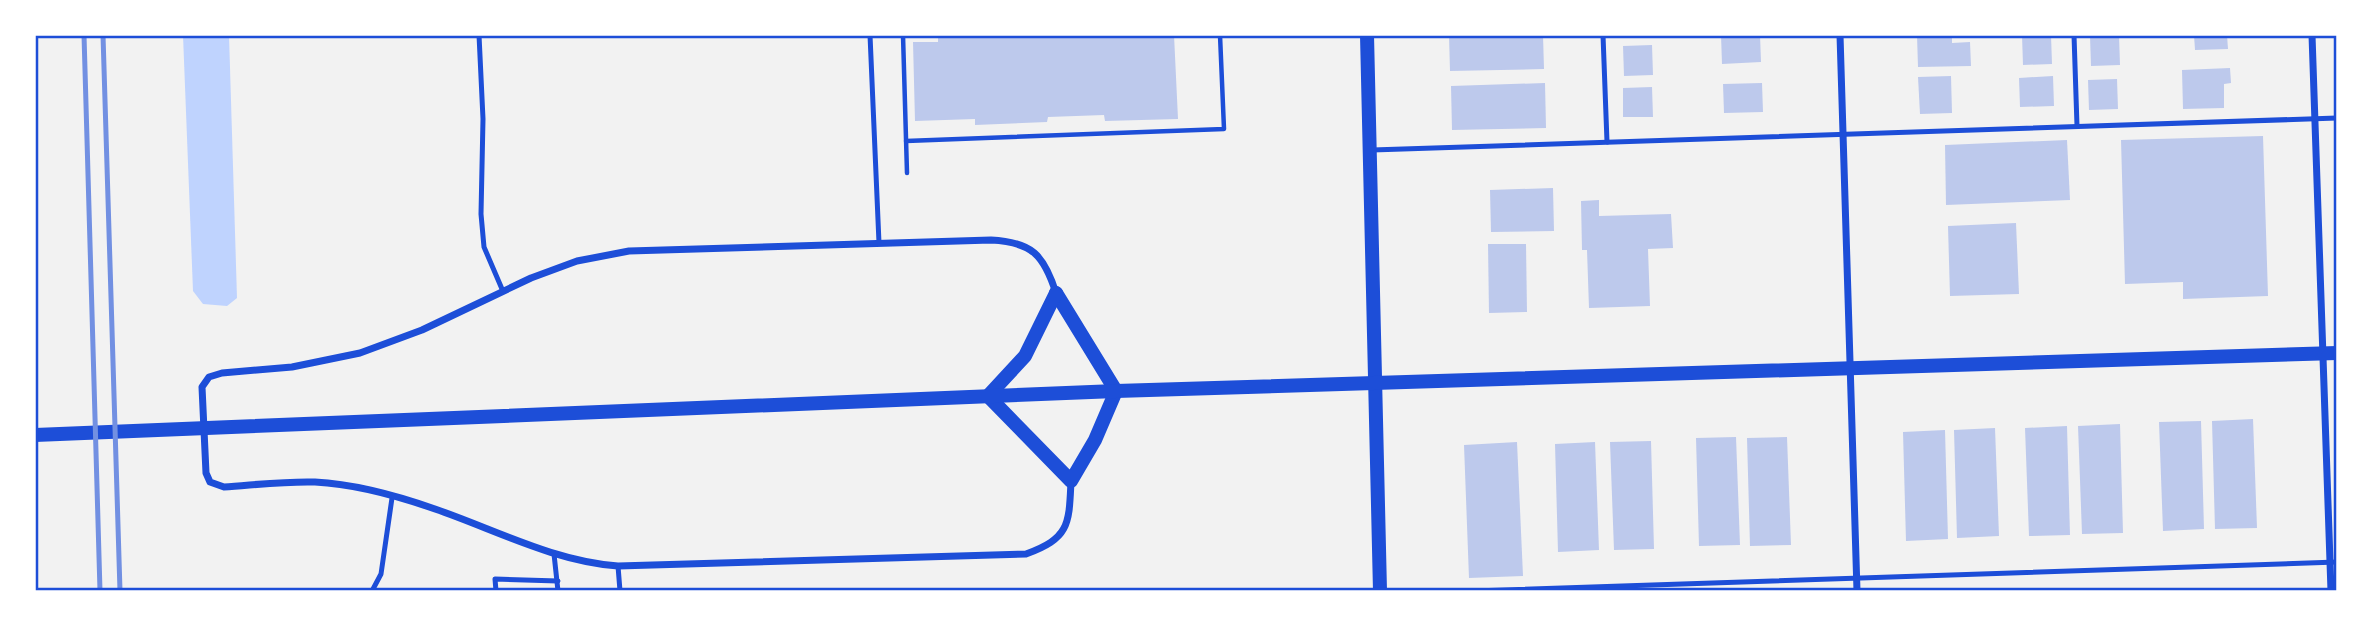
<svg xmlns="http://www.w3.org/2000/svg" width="2372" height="626" font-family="'PT Sans',sans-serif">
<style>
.water{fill:#bfd3fe}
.building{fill:#bdc9ec}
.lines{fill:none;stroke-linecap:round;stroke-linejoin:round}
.path{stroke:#1d4ed8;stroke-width:4.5}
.service{stroke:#1d4ed8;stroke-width:5}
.minor{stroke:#1d4ed8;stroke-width:7}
.secondary{stroke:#1d4ed8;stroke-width:14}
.rail{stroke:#7290e2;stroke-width:5}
.neatline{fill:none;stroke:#1d4ed8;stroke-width:2.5}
</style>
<rect width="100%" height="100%" fill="#f2f2f2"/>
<polygon class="water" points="183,35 229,35 237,298 227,306 203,304 193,291"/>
<g class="building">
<polygon points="938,35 1174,35 1178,119 1105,121 1104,115 1048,117 1047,122 975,125 975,119 915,121 913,42 938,42"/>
<polygon points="1449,35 1543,35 1544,69 1450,71"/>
<polygon points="1721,35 1760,35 1761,62 1722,64"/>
<polygon points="1917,35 1952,35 1952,43 1970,42 1971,66 1918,67"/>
<polygon points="2022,35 2051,35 2052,64 2023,65"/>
<polygon points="2119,35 2120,65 2091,66 2090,36"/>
<polygon points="2194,35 2227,35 2228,49 2195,50"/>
<polygon points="1652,45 1653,75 1624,76 1623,46"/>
<polygon points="2230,68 2231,83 2224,84 2224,108 2183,109 2182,70"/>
<polygon points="1951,76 1952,113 1920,114 1918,77"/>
<polygon points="2053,76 2054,106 2020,107 2019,78"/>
<polygon points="2117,79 2118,109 2089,110 2088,80"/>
<polygon points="1545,83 1546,128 1452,130 1451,86"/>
<polygon points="1762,83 1763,112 1724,113 1723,84"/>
<polygon points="1652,87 1653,117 1623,117 1623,88"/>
<polygon points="2263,136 2268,296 2183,299 2183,282 2125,284 2121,140"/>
<polygon points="2067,140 2070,200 1946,205 1945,145"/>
<polygon points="1553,188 1554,231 1491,232 1490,190"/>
<polygon points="1599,200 1599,216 1671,214 1673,248 1648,249 1650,306 1589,308 1587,250 1582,250 1581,201"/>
<polygon points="2016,223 2019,294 1950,296 1948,226"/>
<polygon points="1488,244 1526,244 1527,312 1489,313"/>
<polygon points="2253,419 2257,528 2215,529 2212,421"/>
<polygon points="2201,421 2204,529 2163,531 2159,422"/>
<polygon points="2120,424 2123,533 2082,534 2078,426"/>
<polygon points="2067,426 2070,535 2029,536 2025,428"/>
<polygon points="1995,428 1999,536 1957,538 1954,430"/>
<polygon points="1945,430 1948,539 1906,541 1903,432"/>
<polygon points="1736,437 1740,545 1699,546 1696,438"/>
<polygon points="1787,437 1791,545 1750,546 1747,438"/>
<polygon points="1651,441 1654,549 1614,550 1610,442"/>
<polygon points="1517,442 1523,576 1469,578 1464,445"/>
<polygon points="1595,442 1599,550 1558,552 1555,444"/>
</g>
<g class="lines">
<g class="path">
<polyline points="903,35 907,173"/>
<polyline points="906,141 1224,129 1220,35"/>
</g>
<g class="service">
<polyline points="479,35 483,119 481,214 484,247 502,289"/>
<polyline points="870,35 879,243"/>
<polyline points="1603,35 1607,142"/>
<polyline points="2074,35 2077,126"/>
<polyline points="1372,150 2337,118"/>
<polyline points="554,554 558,591"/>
<polyline points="618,566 620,591"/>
<polyline points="372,591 381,574 392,498"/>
<polyline points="496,591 495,579 558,581"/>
<polyline points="1474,591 2337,562"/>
</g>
<g class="minor">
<polyline points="1840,35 1857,591"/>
<polyline points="2312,35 2331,591"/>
<path d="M1056 293C1044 255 1032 242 991 240L629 251 577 261 531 278 422 330 360 353 292 367 222 373 209 377 202 387 206 473 210 482 224 487C254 485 285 481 315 482 354 484 398 496 435 509 496 530 553 561 618 566L1026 554C1070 538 1069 524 1071 481"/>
</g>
<g class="secondary">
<polyline points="1367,35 1380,591"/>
<polyline points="1056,293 1116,391"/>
<polyline points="988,396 1071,481 1095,440 1116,391"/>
<polyline points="988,396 1025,356 1056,293"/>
<polyline points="35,435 1116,391 2337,353"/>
</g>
<g class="rail">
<polyline points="84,35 100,591"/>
<polyline points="103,35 120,591"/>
</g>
</g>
<rect width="2372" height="626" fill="none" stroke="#ffffff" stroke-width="74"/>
<rect x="37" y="37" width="2298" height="552" class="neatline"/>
</svg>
